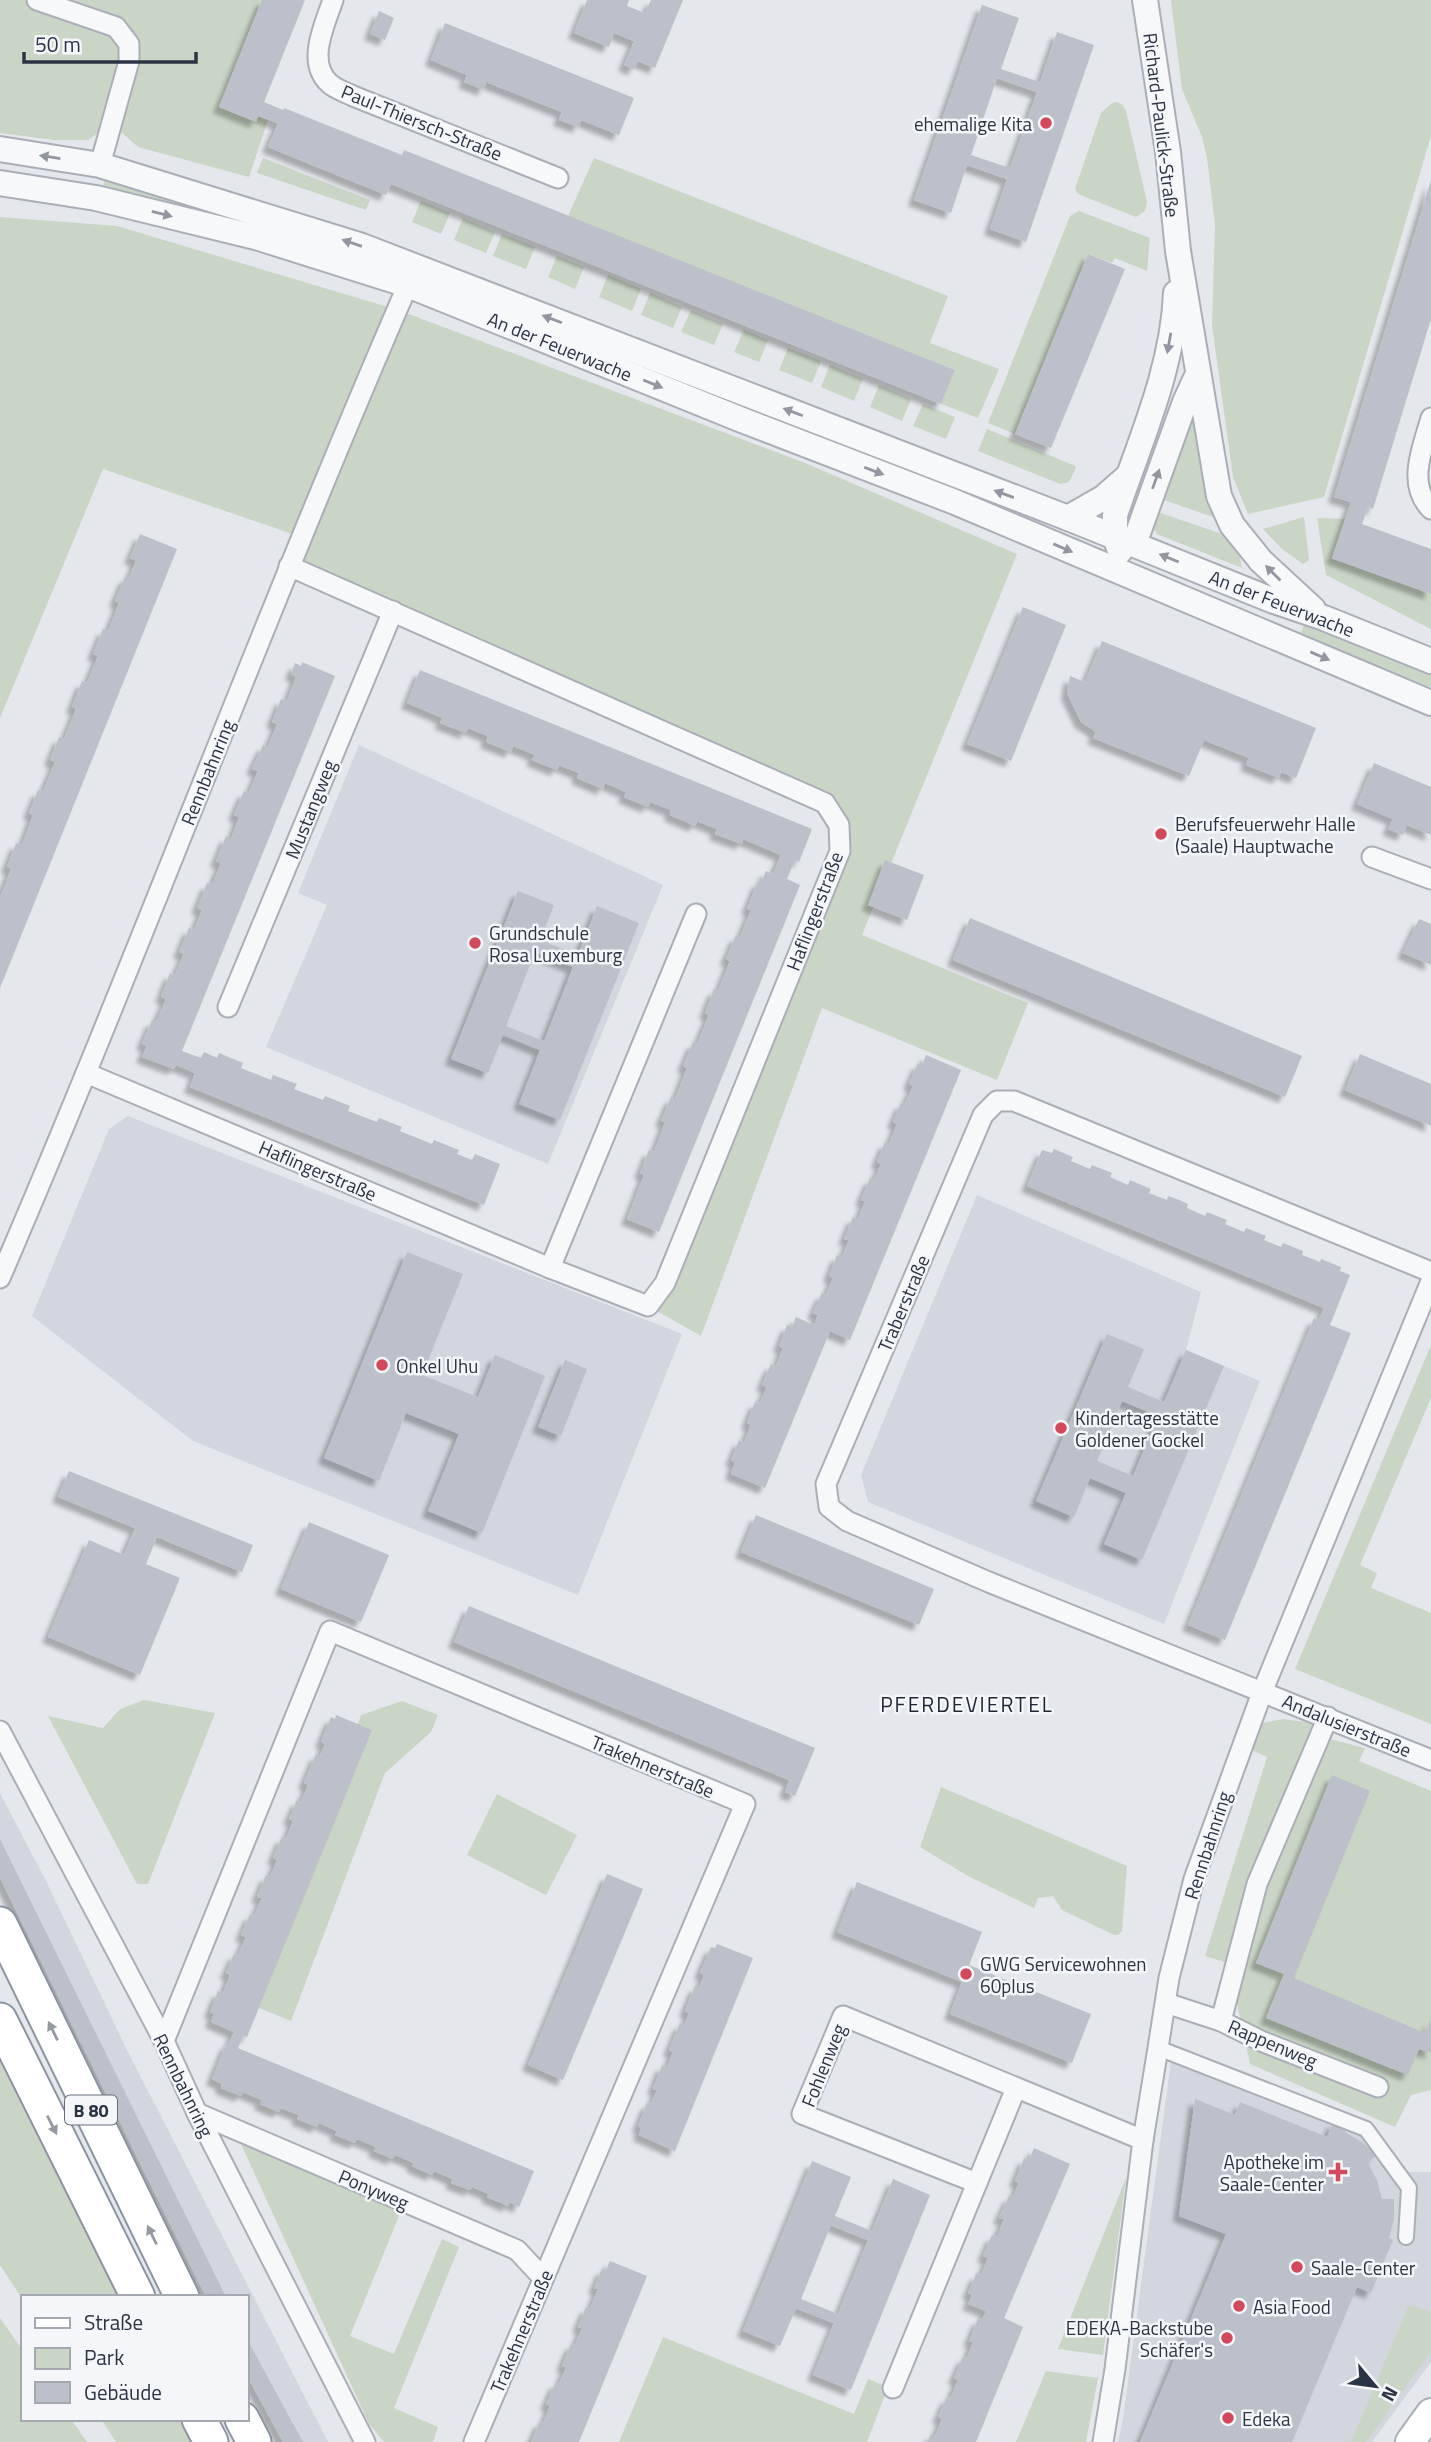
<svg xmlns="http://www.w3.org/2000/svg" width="1431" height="2442" font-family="'Titillium Web',sans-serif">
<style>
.built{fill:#d2d6de}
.green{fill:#c9d6c5}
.building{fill:#bbc0ca;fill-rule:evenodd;filter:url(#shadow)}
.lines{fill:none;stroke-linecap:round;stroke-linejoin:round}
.pedestrian-casing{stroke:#a9aeb7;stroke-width:18}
.minor-casing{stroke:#a9aeb7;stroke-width:23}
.tertiary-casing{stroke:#a9aeb7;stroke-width:28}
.secondary-casing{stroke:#a9aeb7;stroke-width:32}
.trunk-casing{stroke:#8b94a3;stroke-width:37}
.pedestrian{stroke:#f7f8fa;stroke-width:14}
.minor{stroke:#f7f8fa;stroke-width:19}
.tertiary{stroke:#f7f8fa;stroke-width:24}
.secondary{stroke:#fff;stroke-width:28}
.trunk{stroke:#fff;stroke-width:33}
.oneway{fill:#9196a0}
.oneway2{fill:#959aa2}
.poi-dot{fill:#d1495b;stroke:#f4f6f9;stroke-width:2.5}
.labels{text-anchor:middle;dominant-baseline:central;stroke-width:5;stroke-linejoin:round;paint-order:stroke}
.shield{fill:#f4f6f9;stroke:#676e7b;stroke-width:2}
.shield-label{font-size:18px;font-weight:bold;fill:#2b3445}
.street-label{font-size:19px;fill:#2b3445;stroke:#f4f6f9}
.poi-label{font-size:19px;fill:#2b3445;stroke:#f4f6f9;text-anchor:start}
.neighbourhood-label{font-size:21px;letter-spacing:2px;fill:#1d2536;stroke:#f4f6f9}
</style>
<defs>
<filter id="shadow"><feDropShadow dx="-6" dy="6" stdDeviation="2" flood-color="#0004"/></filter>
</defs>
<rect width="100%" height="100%" fill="#e4e7ec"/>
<g class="built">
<polygon points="359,745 663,885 548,1164 266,1047 327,905 298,893"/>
<polygon points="128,1116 682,1334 578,1595 193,1441 32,1316 109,1129"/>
<polygon points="977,1195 1201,1292 1186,1350 1260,1381 1164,1624 868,1502 861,1475"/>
<polygon points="0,1793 47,1883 127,2050 328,2442 283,2442 247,2376 247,2297 206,2297 0,1878"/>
<polygon points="1172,2054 1366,2129 1399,2172 1431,2172 1431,2362 1372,2442 1118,2442 1123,2419"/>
</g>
<g class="green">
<polygon points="0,0 262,0 219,107 255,121 258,116 268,120 249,177 138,147 112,124 88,140 54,140 0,133"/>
<polygon points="1171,0 1431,0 1431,136 1324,497 1248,514 1233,477 1212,325 1215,225 1207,158 1202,137 1182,89"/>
<polygon points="1116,102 1122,104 1126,111 1147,202 1145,211 1136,217 1078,194 1075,189 1101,113 1111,104"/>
<polygon points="263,158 370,200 366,210 257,173"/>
<polygon points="594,158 948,296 930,343 999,369 978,418 941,404 955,370 568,216"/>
<polygon points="109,177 351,249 103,187 104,182"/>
<polygon points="421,201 450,213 441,234 412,222"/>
<polygon points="1079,211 1150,238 1147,271 1115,258 1112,263 1088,254 1015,434 988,423 1070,216"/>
<polygon points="0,217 117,226 398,310 805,463 1017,554 862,935 1028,1003 997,1080 822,1008 701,1336 648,1306 840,851 825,803 289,566 301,537 103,469 0,718"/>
<polygon points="463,218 495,232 486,253 454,240"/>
<polygon points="502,234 535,247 526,269 493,256"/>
<polygon points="557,256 584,267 575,289 548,277"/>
<polygon points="608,275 641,289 632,311 599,297"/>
<polygon points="650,293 682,307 673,328 641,315"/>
<polygon points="691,310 723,324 714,345 681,332"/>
<polygon points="744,330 768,340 759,362 734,352"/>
<polygon points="788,348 821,361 812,383 779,370"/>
<polygon points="830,365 863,379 854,401 821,387"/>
<polygon points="879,385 911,399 902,421 870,407"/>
<polygon points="923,404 955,417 946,439 913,426"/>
<polygon points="1192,411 1202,473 1216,518 1158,498"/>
<polygon points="987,429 1075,466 1076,468 1069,482 1060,484 978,451"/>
<polygon points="1152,510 1225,535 1240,558 1242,568 1157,534 1150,524"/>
<polygon points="1304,517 1309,560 1303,564 1282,549 1263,529"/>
<polygon points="1317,518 1346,519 1332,559 1431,594 1431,629 1326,575"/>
<polygon points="1305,623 1431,674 1431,687 1300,635"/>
<polygon points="1431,1345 1431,1398 1360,1565 1377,1573 1371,1588 1431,1613 1431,1724 1295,1669"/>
<polygon points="144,1700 215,1713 148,1884 137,1884 48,1716 103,1728 120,1709"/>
<polygon points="402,1701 438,1715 431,1732 385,1773 291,2021 259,2008 361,1715"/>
<polygon points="1283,1719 1312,1723 1314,1735 1365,1748 1359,1761 1431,1791 1431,2090 1411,2095 1395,2127 1250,2064 1235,1994 1243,1968 1205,1956 1267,1757 1251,1750 1263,1723"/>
<polygon points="941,1787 1127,1866 1122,1931 1118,1935 1114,1935 1062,1910 1053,1896 1038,1898 1034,1908 968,1876 920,1847"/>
<polygon points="497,1794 577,1835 546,1895 467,1855"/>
<polygon points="0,2029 137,2297 23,2297 23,2300 0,2265"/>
<polygon points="241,2144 401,2211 350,2336 394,2354 442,2239 459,2247 394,2408 438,2427 433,2442 384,2442 369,2424"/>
<polygon points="1126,2178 1103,2355 1058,2349"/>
<polygon points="1409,2305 1431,2312 1431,2351 1366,2442 1351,2442"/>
<polygon points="0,2318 23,2351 23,2419 71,2419 87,2442 0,2442"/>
<polygon points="663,2337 854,2414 868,2379 888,2387 867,2442 619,2442"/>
<polygon points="1046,2371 1098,2378 1086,2442 1016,2442"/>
<polygon points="101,2419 197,2419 208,2442 116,2442"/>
</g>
<g class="building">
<polygon points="262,0 305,0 264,102 283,110 284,108 402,155 404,150 955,370 941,404 391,184 386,195 268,147 278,123 258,116 256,122 219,107"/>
<polygon points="587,0 629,0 627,6 645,13 651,0 683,0 655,68 638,61 634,69 624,65 634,41 614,33 609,47 574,33"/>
<path d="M982 5 1019 18 1001 69 1040 82 1057 32 1094 45 1026 242 990 229 1007 179 967 165 951 213 914 200ZM997 78 1037 92 1010 168 971 155Z"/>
<polygon points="379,11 394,18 385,40 370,34"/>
<polygon points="445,23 634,98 619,135 581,120 579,127 559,120 562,112 486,82 484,90 464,82 467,75 431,60"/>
<polygon points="1431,180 1431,319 1373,509 1368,507 1362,524 1431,549 1431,594 1332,558 1351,502 1334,497"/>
<polygon points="1088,254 1125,269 1051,448 1015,434"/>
<polygon points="140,534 177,549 0,988 0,898 11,869 7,867 16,843 22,845 33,815 29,813 38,790 43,792 55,762 50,760 59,737 64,739 76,709 72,707 82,681 87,683 98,656 93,654 103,629 108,631 119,603 115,601 125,577 129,578 136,561 130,558"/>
<polygon points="1023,607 1066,625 1011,761 967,744"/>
<polygon points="1102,641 1316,728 1296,778 1281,772 1279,778 1246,765 1249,758 1204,740 1189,776 1093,738 1096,732 1081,722 1067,693 1070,676 1085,682"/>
<polygon points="302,662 335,676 182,1051 201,1058 204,1052 217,1058 219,1053 243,1063 241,1068 271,1080 273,1075 297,1084 294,1089 302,1092 323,1100 325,1096 350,1106 348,1111 377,1122 379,1118 402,1127 400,1131 432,1144 434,1140 459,1150 457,1154 472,1160 475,1154 500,1164 484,1205 190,1087 195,1073 176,1065 174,1069 142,1057 147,1046 142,1044 152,1020 156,1022 166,999 161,997 170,973 175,975 184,954 179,952 189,928 194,930 202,910 197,908 207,883 212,885 221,863 216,861 226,836 231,839 239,817 234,815 244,791 249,793 258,771 252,769 263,745 268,747 277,724 272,722 281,699 287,701 296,677 291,674 295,663 301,666"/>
<polygon points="420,670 812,829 799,862 795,860 787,879 800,885 659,1232 627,1219 644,1175 640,1173 649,1150 654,1152 665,1122 661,1121 671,1097 675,1099 687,1068 683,1066 693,1042 697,1044 709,1015 705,1013 714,989 718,991 730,961 726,959 736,935 740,937 751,910 747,909 758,881 761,883 766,871 773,874 781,855 743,839 742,844 715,834 717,829 697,821 695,826 670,815 671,810 650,802 648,807 624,797 626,792 605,783 603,789 577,778 579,773 559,765 557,770 532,760 535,755 513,746 511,752 486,742 488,736 468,728 466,733 440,723 443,718 407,703"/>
<polygon points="1374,763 1431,787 1431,835 1407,825 1403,835 1388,829 1393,819 1357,804"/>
<polygon points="885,860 924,875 907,920 868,905"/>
<path d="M518 891 554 905 540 940 578 955 597 906 639 923 560 1120 519 1104 540 1050 503 1035 488 1073 451 1059ZM535 952 573 967 544 1041 506 1026Z"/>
<polygon points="970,918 1302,1056 1285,1097 953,960"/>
<polygon points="1419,919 1431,924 1431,965 1403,953"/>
<polygon points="1360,1054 1431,1084 1431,1126 1345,1090"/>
<polygon points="926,1055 961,1070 850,1340 830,1331 765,1488 731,1474 735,1462 731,1460 739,1440 744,1442 751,1425 747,1423 755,1402 760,1403 767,1387 762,1385 771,1364 776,1366 783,1348 779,1346 787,1325 792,1327 796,1317 814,1325 818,1315 813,1313 822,1293 826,1295 833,1278 829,1276 837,1255 842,1257 849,1240 844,1239 853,1217 858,1219 865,1201 861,1200 870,1178 874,1180 881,1164 877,1162 885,1142 889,1144 897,1124 893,1122 901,1103 905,1104 913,1086 909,1084 918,1063 922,1065"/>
<polygon points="1054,1149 1073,1157 1071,1161 1090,1169 1092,1165 1112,1173 1110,1177 1128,1185 1130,1180 1151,1189 1149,1193 1167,1200 1168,1196 1177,1199 1188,1204 1187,1208 1205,1216 1207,1212 1227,1220 1225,1224 1244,1232 1246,1228 1266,1236 1264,1240 1281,1247 1283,1243 1303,1251 1302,1255 1320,1262 1321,1259 1341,1267 1340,1271 1350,1275 1330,1325 1351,1333 1225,1640 1188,1625 1314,1318 1319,1320 1324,1308 1027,1186 1042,1150 1052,1153"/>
<polygon points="407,1252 463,1274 422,1375 478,1397 495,1355 545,1376 482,1533 428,1511 459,1434 406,1413 379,1481 324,1458"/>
<path d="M1107 1334 1144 1349 1128 1387 1164 1402 1186 1350 1224 1366 1142 1560 1104 1544 1126 1493 1090 1478 1074 1517 1036 1501ZM1122 1401 1158 1416 1133 1476 1097 1461Z"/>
<polygon points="565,1360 587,1369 561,1436 538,1427"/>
<polygon points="69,1471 253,1545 242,1572 157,1537 146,1564 180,1578 140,1675 48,1637 89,1540 124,1555 135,1528 58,1497"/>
<polygon points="756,1515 934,1589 919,1625 741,1552"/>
<polygon points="309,1522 389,1555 361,1622 281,1589"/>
<polygon points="469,1606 815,1748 795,1796 785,1792 789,1780 454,1642"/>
<polygon points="336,1715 372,1730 247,2037 243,2036 238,2048 534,2171 519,2207 510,2202 508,2206 499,2202 487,2197 489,2194 472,2187 470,2190 451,2183 453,2179 434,2171 432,2175 423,2171 412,2166 414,2163 395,2155 393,2159 374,2151 376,2147 357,2139 355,2143 335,2135 337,2131 319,2123 317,2127 297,2119 299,2115 281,2108 279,2112 260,2104 262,2100 243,2092 241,2096 221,2088 222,2084 212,2079 226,2044 228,2045 234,2032 211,2022 214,2014 210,2012 218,1991 223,1993 230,1975 226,1973 234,1954 238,1955 246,1937 241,1935 250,1914 254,1916 262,1898 257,1897 266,1875 270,1877 277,1860 273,1858 282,1837 286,1839 293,1821 289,1819 297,1800 301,1802 308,1785 304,1783 316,1754 320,1756 325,1744 321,1742 331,1717 335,1719"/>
<polygon points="1332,1775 1370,1791 1294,1978 1425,2033 1431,2019 1431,2053 1419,2049 1408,2075 1266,2018 1284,1974 1256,1963"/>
<polygon points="0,1839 226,2297 206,2297 0,1878"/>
<polygon points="607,1874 643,1889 563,2080 528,2065"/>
<polygon points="857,1882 982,1932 969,1965 1091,2014 1072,2063 950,2014 962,1982 837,1932"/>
<polygon points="717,1944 753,1958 675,2151 639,2135 641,2128 638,2126 647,2103 651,2104 657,2090 653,2089 662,2065 667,2067 673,2052 669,2050 680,2023 684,2025 689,2013 685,2011 695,1986 699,1988 704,1975 700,1973 711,1947 715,1948"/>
<polygon points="1195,2099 1235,2115 1240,2102 1327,2137 1333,2122 1347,2127 1345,2132 1362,2142 1376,2155 1368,2163 1377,2180 1382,2199 1394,2199 1394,2219 1389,2238 1393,2240 1371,2293 1357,2287 1292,2442 1140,2442 1226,2234 1179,2216"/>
<polygon points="1034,2148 1070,2164 1004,2318 1023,2327 976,2442 928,2442 931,2434 935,2436 942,2419 938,2417 947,2397 950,2399 958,2380 954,2378 963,2357 967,2358 973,2342 969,2341 978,2319 982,2320 986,2311 968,2304 972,2295 968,2293 976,2274 981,2275 988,2258 983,2256 987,2247 992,2235 997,2237 1004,2219 999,2218 1009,2196 1013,2197 1019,2183 1015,2181 1024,2158 1029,2160"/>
<path d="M812 2161 851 2177 835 2216 872 2231 893 2179 930 2195 851 2390 813 2375 834 2323 796 2308 780 2346 743 2331ZM831 2225 868 2240 838 2314 801 2299Z"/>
<polygon points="610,2261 647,2276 579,2442 531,2442 540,2421 543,2423 550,2406 546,2404 555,2383 559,2384 566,2367 562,2366 571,2344 575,2345 582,2328 578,2327 586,2307 590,2309 598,2289 594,2288 602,2269 606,2270"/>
<polygon points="247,2339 303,2442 283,2442 247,2376"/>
</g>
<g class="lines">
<defs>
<polyline id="pedestrian" points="1158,2048 1366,2129 1409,2188 1406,2237"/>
<g id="minor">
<polyline points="37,0 116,27 129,44 129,61 100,165"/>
<path d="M333 0C325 24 306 62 329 83 335 89 345 92 353 96L558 178"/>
<path d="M1431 418C1423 447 1406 484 1431 509"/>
<polyline points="1372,857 1431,879"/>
<polyline points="228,1007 393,611"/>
<polyline points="86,1073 550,1268 648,1306 665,1283 840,851 839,825 825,803 289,566"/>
<polyline points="550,1268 696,914"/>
<polyline points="1431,1272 1014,1101 997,1101 983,1115 826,1484 829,1507 847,1521 991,1583 1431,1760"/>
<path d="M0 1278C143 946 268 605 413 273"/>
<polyline points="0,1731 164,2041 197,2113 365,2442"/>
<polyline points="1166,2003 1221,2021 1261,2041 1378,2087"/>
<polyline points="1221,2021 1257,1884 1328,1717"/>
<polyline points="164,2041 330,1631 745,1804 474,2442"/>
<polyline points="1016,2088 977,2183 802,2114 843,2016 1143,2140"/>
<polyline points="197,2113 517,2250 543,2278"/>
<polyline points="893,2388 977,2183"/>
<polyline points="1103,2442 1115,2369 1143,2140 1158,2048 1169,1978 1194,1879 1263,1690 1431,1281"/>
</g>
<g id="tertiary">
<polyline points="1145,0 1168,152 1178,251 1219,496 1232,525 1261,561 1313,609"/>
<polyline points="0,149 100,165 362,246 1068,518 1274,601 1324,618 1431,661"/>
<polyline points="0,183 96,198 259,238 408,285 742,420 955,502 1431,703"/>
<polyline points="1068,518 1103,498 1127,477"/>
<polyline points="1134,544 1185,402 1197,376"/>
<path d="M1120 551 1115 537V515C1139 443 1173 370 1176 293"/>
</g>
<polyline id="secondary" points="1410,2442 1431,2413"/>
<g id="trunk">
<polyline points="0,1924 182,2297"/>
<polyline points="0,2020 138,2297"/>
<polyline points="199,2419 211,2442"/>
<polyline points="242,2419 254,2442"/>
</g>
</defs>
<use href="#pedestrian" class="pedestrian-casing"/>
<use href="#minor" class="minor-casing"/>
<use href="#tertiary" class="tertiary-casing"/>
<use href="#secondary" class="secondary-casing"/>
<use href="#trunk" class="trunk-casing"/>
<use href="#pedestrian" class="pedestrian"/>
<use href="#minor" class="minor"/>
<use href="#tertiary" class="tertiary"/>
<use href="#secondary" class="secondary"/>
<use href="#trunk" class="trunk"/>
</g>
<defs><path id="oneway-solid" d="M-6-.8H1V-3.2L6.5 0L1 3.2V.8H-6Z" transform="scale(1.75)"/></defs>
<g class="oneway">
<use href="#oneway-solid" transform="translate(50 157) rotate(-171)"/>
<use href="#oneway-solid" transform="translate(162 214) rotate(14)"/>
<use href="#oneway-solid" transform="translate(352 243) rotate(-161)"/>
<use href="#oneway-solid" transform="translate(552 319) rotate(-159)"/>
<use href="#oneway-solid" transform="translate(1169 343) rotate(100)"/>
<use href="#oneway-solid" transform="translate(653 384) rotate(22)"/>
<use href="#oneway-solid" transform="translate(793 412) rotate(-159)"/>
<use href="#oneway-solid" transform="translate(874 471) rotate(21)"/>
<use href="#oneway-solid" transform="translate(1156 479) rotate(-70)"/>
<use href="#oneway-solid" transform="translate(1004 494) rotate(-160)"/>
<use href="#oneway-solid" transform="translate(1063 548) rotate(23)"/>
<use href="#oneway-solid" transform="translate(1169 558) rotate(-158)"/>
<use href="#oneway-solid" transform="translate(1273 573) rotate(-135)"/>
<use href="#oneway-solid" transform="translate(1320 656) rotate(23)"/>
</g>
<g class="oneway2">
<use href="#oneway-solid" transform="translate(53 2031) rotate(-116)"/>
<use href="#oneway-solid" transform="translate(52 2125) rotate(63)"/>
<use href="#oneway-solid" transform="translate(152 2235) rotate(-116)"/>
</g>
<g class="poi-dot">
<circle cx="1046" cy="123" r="7"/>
<circle cx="1161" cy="834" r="7"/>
<circle cx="475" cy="943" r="7"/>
<circle cx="382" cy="1365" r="7"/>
<circle cx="1061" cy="1428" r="7"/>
<circle cx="966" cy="1974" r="7"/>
<path d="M1334.5 2161.5h7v7h7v7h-7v7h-7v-7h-7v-7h7z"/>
<circle cx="1297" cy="2267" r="7"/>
<circle cx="1239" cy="2306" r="7"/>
<circle cx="1227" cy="2338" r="7"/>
<circle cx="1228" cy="2418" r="7"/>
</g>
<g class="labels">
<rect class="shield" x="65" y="2095.5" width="52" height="29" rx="5"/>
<g class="shield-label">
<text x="91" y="2110">B 80</text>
</g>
<g class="street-label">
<text transform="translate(422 122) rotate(22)">Paul-Thiersch-Straße</text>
<text transform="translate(1162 125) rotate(83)">Richard-Paulick-Straße</text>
<text transform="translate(560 346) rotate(22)">An der Feuerwache</text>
<text transform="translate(1282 603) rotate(21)">An der Feuerwache</text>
<text transform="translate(207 772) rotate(-68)">Rennbahnring</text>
<text transform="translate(310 809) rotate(-68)">Mustangweg</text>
<text transform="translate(814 911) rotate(-69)">Haflingerstraße</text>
<text transform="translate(318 1170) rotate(23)">Haflingerstraße</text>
<text transform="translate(903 1303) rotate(-67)">Traberstraße</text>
<text transform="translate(1347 1725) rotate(22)">Andalusierstraße</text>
<text transform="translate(653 1766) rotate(23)">Trakehnerstraße</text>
<text transform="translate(1207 1845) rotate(-72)">Rennbahnring</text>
<text transform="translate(1273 2043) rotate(23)">Rappenweg</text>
<text transform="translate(823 2065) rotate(-68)">Fohlenweg</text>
<text transform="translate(184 2085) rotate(64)">Rennbahnring</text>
<text transform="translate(374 2189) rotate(23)">Ponyweg</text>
<text transform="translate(521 2331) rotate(-67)">Trakehnerstraße</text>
</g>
<g class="poi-label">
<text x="1032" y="123" text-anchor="end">ehemalige Kita</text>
<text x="1175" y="823">Berufsfeuerwehr Halle<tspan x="1175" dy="22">(Saale) Hauptwache</tspan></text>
<text x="489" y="932">Grundschule<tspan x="489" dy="22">Rosa Luxemburg</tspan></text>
<text x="396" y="1365">Onkel Uhu</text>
<text x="1075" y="1417">Kindertagesstätte<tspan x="1075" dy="22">Goldener Gockel</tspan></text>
<text x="980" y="1963">GWG Servicewohnen<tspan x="980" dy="22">60plus</tspan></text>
<text x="1324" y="2161" text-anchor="end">Apotheke im<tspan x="1324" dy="22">Saale-Center</tspan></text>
<text x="1311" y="2267">Saale-Center</text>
<text x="1253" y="2306">Asia Food</text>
<text x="1213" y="2327" text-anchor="end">EDEKA-Backstube<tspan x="1213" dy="22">Schäfer's</tspan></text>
<text x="1242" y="2418">Edeka</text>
</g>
<g class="neighbourhood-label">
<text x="967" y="1704">PFERDEVIERTEL</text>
</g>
</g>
<rect x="21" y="2295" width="228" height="126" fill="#f4f6f9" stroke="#a4a8b1" stroke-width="2"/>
<rect x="35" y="2318" width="35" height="10" fill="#ffffff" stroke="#a4a8b1" stroke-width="2"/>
<text x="84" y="2330" font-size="21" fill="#2b3445">Straße</text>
<rect x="35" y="2348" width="35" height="21" fill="#c9d6c5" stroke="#a4a8b1" stroke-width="2"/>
<text x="84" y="2365" font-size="21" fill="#2b3445">Park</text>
<rect x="35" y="2382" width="35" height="21" fill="#bbc0ca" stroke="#a4a8b1" stroke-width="2"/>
<text x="84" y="2400" font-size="21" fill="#2b3445">Gebäude</text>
<g transform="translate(1375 2386) rotate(119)" stroke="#f4f6f9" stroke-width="5" paint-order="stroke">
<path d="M0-5L12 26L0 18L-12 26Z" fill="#2b3445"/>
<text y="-10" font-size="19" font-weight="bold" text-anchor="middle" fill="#2b3445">N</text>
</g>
<path d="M24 52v10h172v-10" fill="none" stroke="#2b3445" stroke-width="3.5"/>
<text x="35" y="52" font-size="21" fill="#2b3445" stroke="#f4f6f9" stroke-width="5" paint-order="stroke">50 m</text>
</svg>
